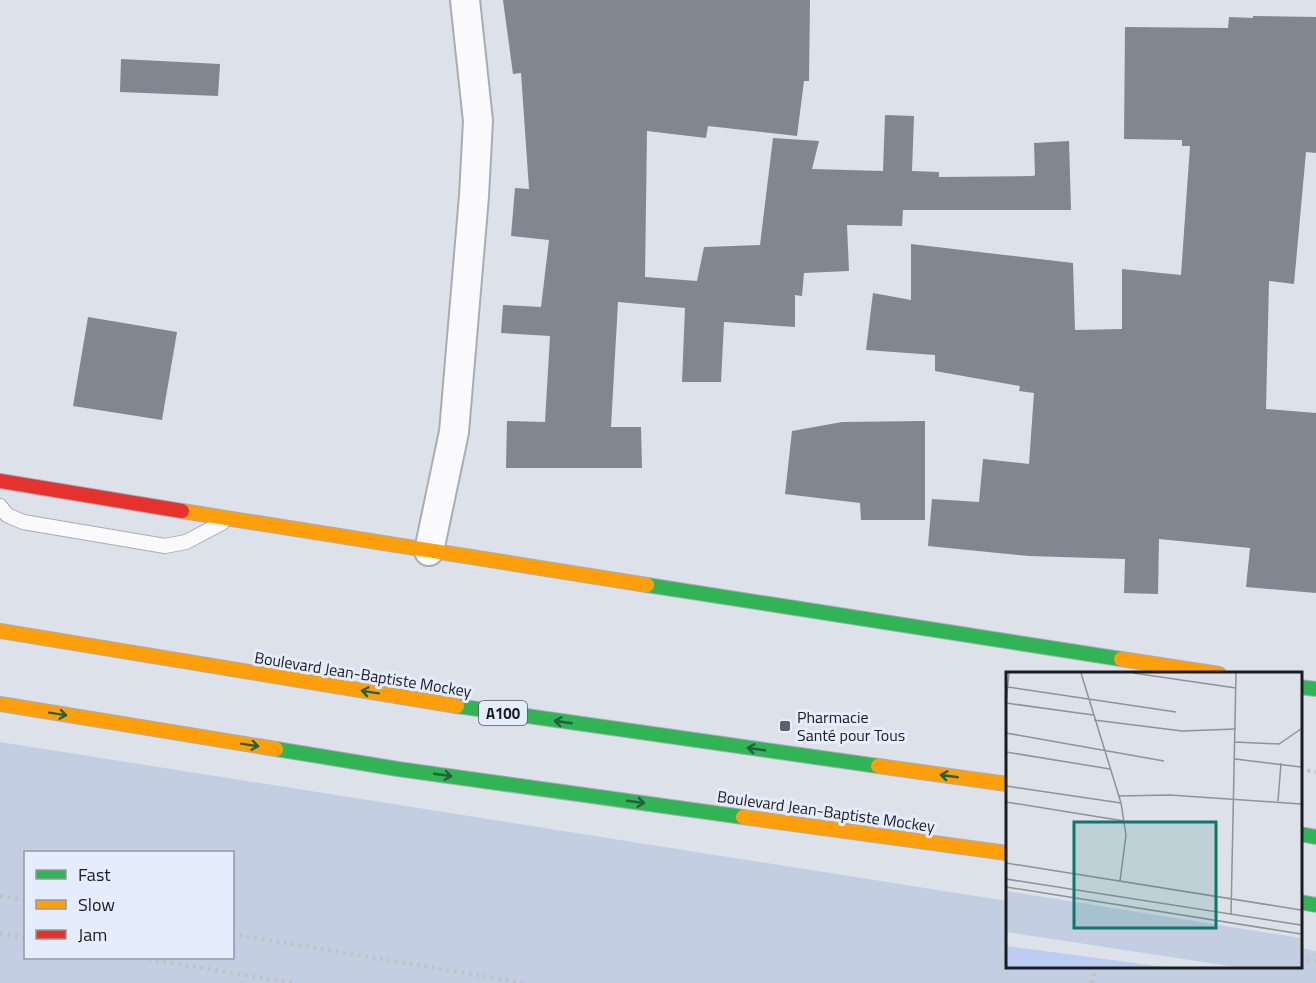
<svg xmlns="http://www.w3.org/2000/svg" width="1316" height="983" font-family="'Titillium Web',sans-serif">
<style>
.green{fill:#c4cee2;fill-rule:evenodd}
.building{fill:#818691}
.lines{fill:none;stroke-linecap:round;stroke-linejoin:round}
.lane-casing{stroke:#a9acb3;stroke-width:16}
.street-casing{stroke:#a9acb3;stroke-width:32}
.fast-casing{stroke:#a9acb3;stroke-width:16}
.slow-casing{stroke:#a9acb3;stroke-width:16}
.jam-casing{stroke:#a9acb3;stroke-width:16}
.path{stroke:#c0c2c5;stroke-width:4;stroke-dasharray:3 4.5;stroke-linecap:butt}
.lane{stroke:#fafafc;stroke-width:14}
.street{stroke:#fafafc;stroke-width:28}
.fast{stroke:#30b455;stroke-width:14}
.slow{stroke:#ff9f0a;stroke-width:14}
.jam{stroke:#e5322d;stroke-width:14}
.oneway{stroke:#246039}
.poi-dot{fill:#5e6168;stroke:#e5ecfb;stroke-width:2}
.labels{text-anchor:middle;dominant-baseline:central;stroke-width:6;stroke-linejoin:round;paint-order:stroke}
.shield{fill:#e5ecfb;stroke:#575a63;stroke-width:1.5}
.shield-label{font-size:15px;font-weight:bold;fill:#1a1c22}
.street-label{font-size:16px;fill:#1a1c22;stroke:#e5ecfb}
.poi-label{font-size:16px;fill:#1a1c22;stroke:#e5ecfb;text-anchor:start}
.inset-road{fill:none;stroke:#8f9299;stroke-width:1.5}
.view{fill:#0f766e;fill-opacity:0.15;stroke:#0f766e;stroke-width:3}
.inset-edge{fill:none;stroke:#1a1c22;stroke-width:3}
</style>
<rect width="100%" height="100%" fill="#dde1e9"/>
<path class="green" d="M0 742 1007 901V966H1300V948L1316 951V983H0ZM26 852H232V958H26Z"/>
<g class="building">
<polygon points="503,0 810,0 809,81 804,81 797,136 708,126 706,138 647,131 645,277 697,281 704,247 760,245 773,138 819,141 812,169 883,171 885,115 914,116 912,171 939,172 939,177 1033,176 1035,175 1034,143 1069,141 1071,210 903,210 902,226 847,225 849,271 804,273 802,296 795,295 795,327 724,322 721,382 682,382 685,308 618,302 611,427 641,427 642,468 506,468 507,421 545,422 550,336 501,333 503,305 541,307 549,240 511,236 515,188 529,189 521,73 513,74"/>
<polygon points="1253,16 1316,17 1316,153 1306,152 1294,284 1269,281 1266,409 1316,413 1316,593 1246,587 1250,548 1159,539 1158,594 1124,593 1125,559 1029,556 928,546 932,499 979,502 983,459 1029,464 1034,393 1019,391 1020,386 935,371 935,355 866,350 873,293 911,300 911,244 1073,263 1075,330 1122,329 1122,269 1181,275 1190,146 1182,146 1182,140 1124,139 1125,27 1228,28 1229,17 1253,18"/>
<polygon points="121,59 220,64 218,96 120,92"/>
<polygon points="88,317 177,332 162,420 73,406"/>
<polygon points="925,421 925,520 861,520 860,503 785,494 792,431 842,422"/>
</g>
<g class="lines">
<defs>
<polyline id="lane" points="0,506 7,515 23,522 165,546 186,542 222,523"/>
<polyline id="street" points="429,551 454,432 474,196 478,121 465,0"/>
<g id="fast">
<polyline points="647,585 1121,659"/>
<polyline points="1300,687 1316,689"/>
<polyline points="457,706 878,766"/>
<polyline points="276,749 398,769 743,817"/>
<polyline points="1300,834 1316,837"/>
<polyline points="1300,902 1316,905"/>
</g>
<g id="slow">
<polyline points="182,511 647,585"/>
<polyline points="0,631 457,706"/>
<polyline points="1121,659 1219,674"/>
<polyline points="0,704 276,749"/>
<polyline points="878,766 1007,784"/>
<polyline points="743,817 1007,853"/>
</g>
<polyline id="jam" points="0,481 182,511"/>
</defs>
<use href="#lane" class="lane-casing"/>
<use href="#street" class="street-casing"/>
<use href="#fast" class="fast-casing"/>
<use href="#slow" class="slow-casing"/>
<use href="#jam" class="jam-casing"/>
<g class="path">
<polyline points="1300,769 1316,772"/>
<polyline points="0,896 26,900"/>
<polyline points="0,933 26,938"/>
<polyline points="232,934 525,983"/>
<polyline points="141,958 295,983"/>
<polyline points="1300,959 1316,961"/>
<polyline points="1091,983 1097,966"/>
</g>
<use href="#lane" class="lane"/>
<use href="#street" class="street"/>
<use href="#fast" class="fast"/>
<use href="#slow" class="slow"/>
<use href="#jam" class="jam"/>
</g>
<defs><path id="oneway-shaft" d="M-6 0H5M1.5-3L5.5 0L1.5 3" fill="none" stroke-width="1.6" stroke-linecap="round" stroke-linejoin="round" transform="scale(1.5)"/></defs>
<g class="oneway">
<use href="#oneway-shaft" transform="translate(370 692) rotate(-171)"/>
<use href="#oneway-shaft" transform="translate(58 714) rotate(9)"/>
<use href="#oneway-shaft" transform="translate(563 722) rotate(-172)"/>
<use href="#oneway-shaft" transform="translate(250 745) rotate(9)"/>
<use href="#oneway-shaft" transform="translate(756 749) rotate(-172)"/>
<use href="#oneway-shaft" transform="translate(443 775) rotate(8)"/>
<use href="#oneway-shaft" transform="translate(949 776) rotate(-172)"/>
<use href="#oneway-shaft" transform="translate(636 802) rotate(8)"/>
</g>
<rect class="poi-dot" x="779" y="720" width="12" height="12" rx="3"/>
<g class="labels">
<rect class="shield" x="479" y="701" width="48" height="24" rx="4.5"/>
<g class="shield-label">
<text x="503" y="713">A100</text>
</g>
<g class="street-label">
<text transform="translate(363 674) rotate(9)">Boulevard Jean-Baptiste Mockey</text>
<text transform="translate(826 811) rotate(8)">Boulevard Jean-Baptiste Mockey</text>
</g>
<g class="poi-label">
<text x="797" y="717">Pharmacie<tspan x="797" dy="18">Santé pour Tous</tspan></text>
</g>
</g>
<g transform="translate(1006 672)">
<rect width="296" height="296" fill="#dde1e9"/>
<path d="M0 219 295 266V295H230L0 260Z" fill="#c4cee2"/>
<path d="M0 274 158 295H0Z" fill="#bbcdf3"/>
<path class="inset-road" d="M75 1 115 131 120 163 114 209M127 1 230 16M2 15 170 40M0 31 87 43M0 32 3 1M88 48 176 59 230 57M0 61 158 89M229 70 273 72 295 57M0 80 104 97M229 87 295 95M0 114 115 131M113 124 164 123 295 132M272 129 275 91M0 130 118 149M0 191 295 238M0 207 295 253M0 215 295 262M225 243 230 1"/>
<path class="view" d="M68 150H210V256H68Z"/>
<rect width="296" height="296" class="inset-edge"/>
</g>
<rect x="24" y="851" width="210" height="108" fill="#e5ecfb" stroke="#9499a4" stroke-width="1.5"/>
<rect x="36" y="870" width="30" height="9" fill="#30b455" stroke="#9499a4" stroke-width="1.5"/>
<text x="78" y="881" font-size="18" fill="#1a1c22">Fast</text>
<rect x="36" y="900" width="30" height="9" fill="#ff9f0a" stroke="#9499a4" stroke-width="1.5"/>
<text x="78" y="911" font-size="18" fill="#1a1c22">Slow</text>
<rect x="36" y="930" width="30" height="9" fill="#e5322d" stroke="#9499a4" stroke-width="1.5"/>
<text x="78" y="941" font-size="18" fill="#1a1c22">Jam</text>
</svg>
